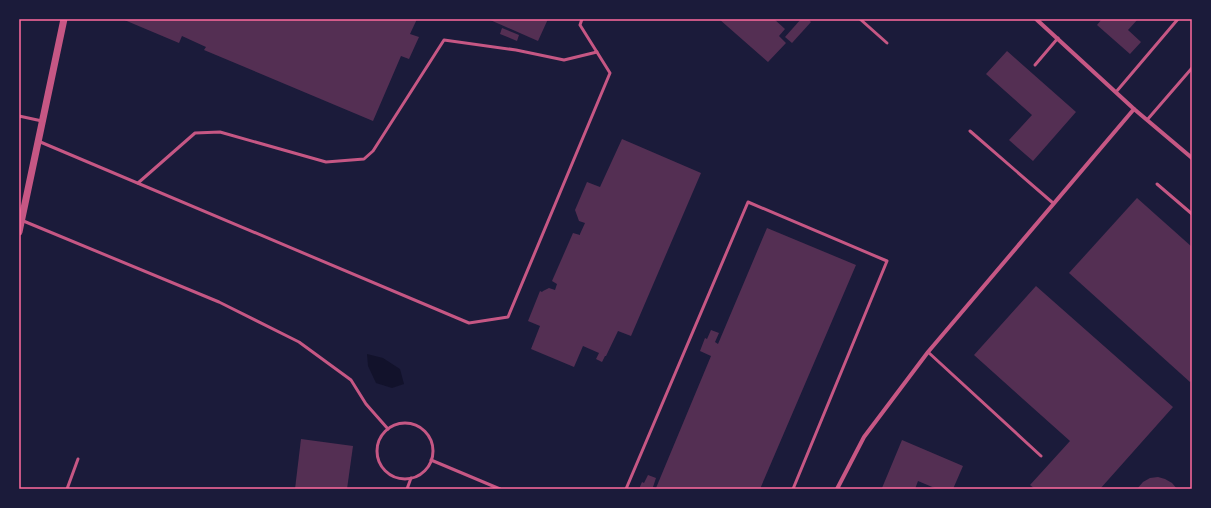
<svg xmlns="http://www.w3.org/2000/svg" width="1211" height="508" font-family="Cabin,sans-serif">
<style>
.water{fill:#12122b}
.building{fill:#542f53}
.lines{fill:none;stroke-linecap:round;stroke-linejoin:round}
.service{stroke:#c65784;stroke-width:3}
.minor{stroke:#c65784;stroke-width:4}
.tertiary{stroke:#c65784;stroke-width:7}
.neatline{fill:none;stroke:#ff6b9d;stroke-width:1.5}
</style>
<rect width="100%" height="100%" fill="#1b1b3a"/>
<polygon class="water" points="367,354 383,358 400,369 404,384 392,388 376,383 368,366"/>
<g class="building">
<polygon points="122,19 417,19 410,34 419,37 409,59 401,56 373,121 204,50 206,47 182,36 179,43"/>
<polygon points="488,19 548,19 538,41"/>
<polygon points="719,19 774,19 785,29 779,36 786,43 768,62"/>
<polygon points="801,19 808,19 811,22 792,43 785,37"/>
<polygon points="1102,19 1138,19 1128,30 1141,42 1130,54 1097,25"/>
<polygon points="502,28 519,35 517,41 500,34"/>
<polygon points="1007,51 1076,112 1033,161 1009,140 1032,115 986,74"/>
<polygon points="622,139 701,173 631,336 618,331 606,356 605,356 602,362 596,359 599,353 583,346 574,367 531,349 540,326 528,321 540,291 542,292 543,291 549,288 555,290 557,284 552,281 573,233 580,235 580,234 585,223 579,221 575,210 587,182 600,187"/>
<polygon points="1137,198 1192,247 1192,380 1190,382 1069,273"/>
<polygon points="767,228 856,265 760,489 639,489 642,482 644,483 648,475 656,478 653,487 656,488 711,356 700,351 705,338 707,339 711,330 719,333 715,342 718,344"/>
<polygon points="1036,286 1173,407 1100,489 1035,489 1030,485 1070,441 974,355"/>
<polygon points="301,439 353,446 347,489 295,489"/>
<polygon points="902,440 963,466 953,489 937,489 918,481 915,489 886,489 882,488"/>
<polygon points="1158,477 1165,479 1172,483 1177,489 1137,489 1143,482 1150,478"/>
</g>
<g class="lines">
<g class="service">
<polyline points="860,19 887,43"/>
<polyline points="1035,65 1058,38"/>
<polyline points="1116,92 1178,19"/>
<polyline points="19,116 42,121"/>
<polyline points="1147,120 1192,68"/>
<polyline points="970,131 1053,203"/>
<polyline points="38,141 469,323 508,317 610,73 580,25 582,19"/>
<polyline points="138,183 195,133 220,132 326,162 364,159 373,151 444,40 516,50 564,60 597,52"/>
<polyline points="1157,184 1192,214"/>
<polyline points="21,220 219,302 299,342 351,380 366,404 388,429"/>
<polyline points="928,352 1041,456"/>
<circle cx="405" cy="451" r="28"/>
<polyline points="431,460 500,489"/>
<polyline points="67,489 78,459"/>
<polyline points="407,489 411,478"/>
<polyline points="626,489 748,202 887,261 793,489"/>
</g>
<g class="minor">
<polyline points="1036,19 1134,109 1192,158"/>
<polyline points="837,489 864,437 928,352 1134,109"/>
</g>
<polyline class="tertiary" points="19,232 64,19"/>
</g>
<rect width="1211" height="508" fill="none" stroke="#1b1b3a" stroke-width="40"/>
<rect x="20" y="20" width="1171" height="468" class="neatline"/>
</svg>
